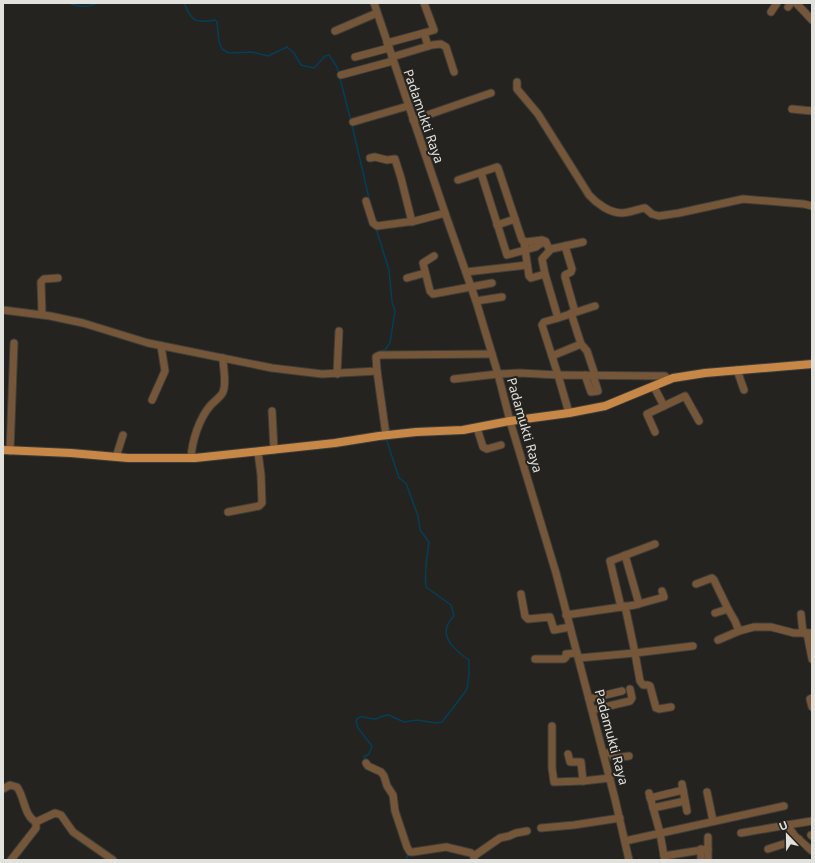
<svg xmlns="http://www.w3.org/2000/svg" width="815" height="863" font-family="'Noto Sans',sans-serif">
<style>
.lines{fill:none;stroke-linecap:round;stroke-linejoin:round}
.stream{stroke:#033f59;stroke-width:1.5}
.minor-casing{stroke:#3e3e3a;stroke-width:9}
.major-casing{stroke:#3e3e3a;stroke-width:10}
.minor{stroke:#755639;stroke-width:7}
.major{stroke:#c78847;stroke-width:8}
.labels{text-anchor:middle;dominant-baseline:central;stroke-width:4;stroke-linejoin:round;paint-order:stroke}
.street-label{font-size:13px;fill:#e1e1de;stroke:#24231f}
</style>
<rect width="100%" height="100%" fill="#24231f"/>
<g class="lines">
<g class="stream">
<path d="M69 3C79 7 87 8 97 3"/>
<path d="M184 3C189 14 192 23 206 21 210 21 212 20 215 20L217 22 219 42 222 49 229 53 252 52 268 56 287 47 294 53 301 65 314 68 325 56 329 55 337 67 351 121"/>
<polyline points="352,125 371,207"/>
<polyline points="375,355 375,353 385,350 390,343 395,311 392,302 389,270 376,228"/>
<path d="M365 761 364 757 369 754 372 746 358 728 356 721C360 712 368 720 376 719 380 717 384 715 389 715L404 722 417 720 436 723 442 722 459 700 467 689 469 675V660C460 654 442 640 447 627 448 623 451 619 454 616L451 605 426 587C424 570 427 559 429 542L420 530 418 516 406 483 399 478 386 438"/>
<polyline points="406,860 408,854"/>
</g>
<defs>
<g id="minor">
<polyline points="374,3 445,213 476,301 498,374 510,421 556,573 615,799 629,860"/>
<polyline points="424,3 434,30 424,33"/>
<polyline points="796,3 812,20"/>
<polyline points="788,7 791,3"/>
<polyline points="771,12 777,3"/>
<polyline points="335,31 377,13"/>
<polyline points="387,43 424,33 428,46"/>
<polyline points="355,57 389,48"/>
<polyline points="392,57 432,45 441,44 446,47 454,72"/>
<polyline points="341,75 393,61"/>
<path d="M517 82V89L538 114 589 195C597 204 610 213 622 213 630 213 637 209 645 208L652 214 659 216 679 213 743 199 804 204 812 206"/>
<polyline points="792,109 812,111"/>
<polyline points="413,120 491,93"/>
<polyline points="353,122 408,106"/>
<polyline points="370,158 375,157 387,160 395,159 401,178 412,222"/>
<polyline points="481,173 507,255 536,247 540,244 546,242"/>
<polyline points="458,180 497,167 498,168 522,240 526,242 542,240 545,241 550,250"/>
<polyline points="366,201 373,223 377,226 415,221 445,213"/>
<polyline points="497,225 515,219"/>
<polyline points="565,246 572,269 571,272 565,275 565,277 575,312"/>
<polyline points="434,256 423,263 430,291 433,294 492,283"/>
<polyline points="466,272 527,265"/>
<polyline points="545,274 542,259 551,249 583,242"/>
<polyline points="407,278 425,273"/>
<polyline points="476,301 502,297"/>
<polyline points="3,310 50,316 83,323 148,343 272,368 322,374 377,371 376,357 380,355 492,354"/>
<polyline points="42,314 41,282 44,279 58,278"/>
<polyline points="558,318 595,306"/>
<polyline points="581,344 587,351 595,375"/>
<polyline points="552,356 581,344 571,313"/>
<polyline points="737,370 744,390"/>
<polyline points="377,371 386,435"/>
<polyline points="337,374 339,331"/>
<polyline points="585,375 591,392 598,391 593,375"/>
<polyline points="454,379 498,374 520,373 558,375 542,325 544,322 558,318 545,274 531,278 529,276 524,242"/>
<polyline points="654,387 664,406"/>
<polyline points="152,400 165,371 161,346"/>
<polyline points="272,411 274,450"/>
<polyline points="569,413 558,375 665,376 669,380"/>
<polyline points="477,428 483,447 487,449 501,445"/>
<polyline points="655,432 647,414 685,396 699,421"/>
<polyline points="10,451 14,343"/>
<polyline points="116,457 123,435"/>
<path d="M191 458C192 441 199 419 210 406 214 401 221 397 223 392 227 383 223 368 223 358"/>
<polyline points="228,512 259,506 262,503 261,475 258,452"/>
<polyline points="625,555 639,604"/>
<polyline points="696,584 712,578 714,580 728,609"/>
<polyline points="521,594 525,616 528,619 550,617 554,630 570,627"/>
<polyline points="621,607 610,561 655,544"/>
<polyline points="715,613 728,609 735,621 739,631"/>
<polyline points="801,614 803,633"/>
<polyline points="566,615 635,605 664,597 662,591"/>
<polyline points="807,633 812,659"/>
<polyline points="718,640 739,631 754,627 771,627 794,633 812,633"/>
<polyline points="579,658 635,653 625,606"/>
<polyline points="535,659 564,659 566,657 566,654 577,653"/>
<polyline points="812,698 810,699 812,707"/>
<polyline points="589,699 622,691"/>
<polyline points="671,707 659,709 656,708 650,686 648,685 643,685 640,681 635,653 693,646"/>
<polyline points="592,710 630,701 632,698 630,689"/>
<polyline points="552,726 552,768 554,782 583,781 610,778"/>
<polyline points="603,753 611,753 613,757 615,758 629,756"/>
<polyline points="568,754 570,762 581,762 583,781"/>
<polyline points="366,763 368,766 381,772 384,776 387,786 393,795 395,811 407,847 410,852 413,852 446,847 471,853 474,856"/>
<polyline points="682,784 687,811"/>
<path d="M3 789 10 785 17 787C25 798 24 816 36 822L55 813 61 815 73 832 113 860"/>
<polyline points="707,792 713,821"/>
<polyline points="649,793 660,833 664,856"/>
<polyline points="650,798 683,790"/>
<polyline points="653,808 685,801"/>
<polyline points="787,825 812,821"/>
<polyline points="541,828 574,825 620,818"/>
<polyline points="741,833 787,825 795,836 812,851"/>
<polyline points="811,835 812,836"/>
<polyline points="625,841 784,806"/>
<polyline points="768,849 799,839"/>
<polyline points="11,860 36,828 36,822"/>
<polyline points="474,860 474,856 500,838 509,836 516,833 527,831"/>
<polyline points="665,860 664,856 708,849"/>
<polyline points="701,860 701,849"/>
<polyline points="708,860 708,837"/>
</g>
<polyline id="major" points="3,450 71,453 128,458 195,458 335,443 379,436 416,432 463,430 510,421 569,413 605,406 673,378 705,373 812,364"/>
</defs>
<use href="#minor" class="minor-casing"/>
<use href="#major" class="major-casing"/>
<use href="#minor" class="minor"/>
<use href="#major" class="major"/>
</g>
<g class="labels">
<g class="street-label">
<text transform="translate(424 116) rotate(71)">Padamukti Raya</text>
<text transform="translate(525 425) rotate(74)">Padamukti Raya</text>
<text transform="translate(612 737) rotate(75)">Padamukti Raya</text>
</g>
</g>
<rect width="815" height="863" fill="none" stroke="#e1e1de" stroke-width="8"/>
<g transform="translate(787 835) rotate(338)" stroke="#24231f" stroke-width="3" paint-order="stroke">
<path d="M0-3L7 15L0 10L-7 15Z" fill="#e1e1de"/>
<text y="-6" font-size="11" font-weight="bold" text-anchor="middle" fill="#e1e1de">U</text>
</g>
</svg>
